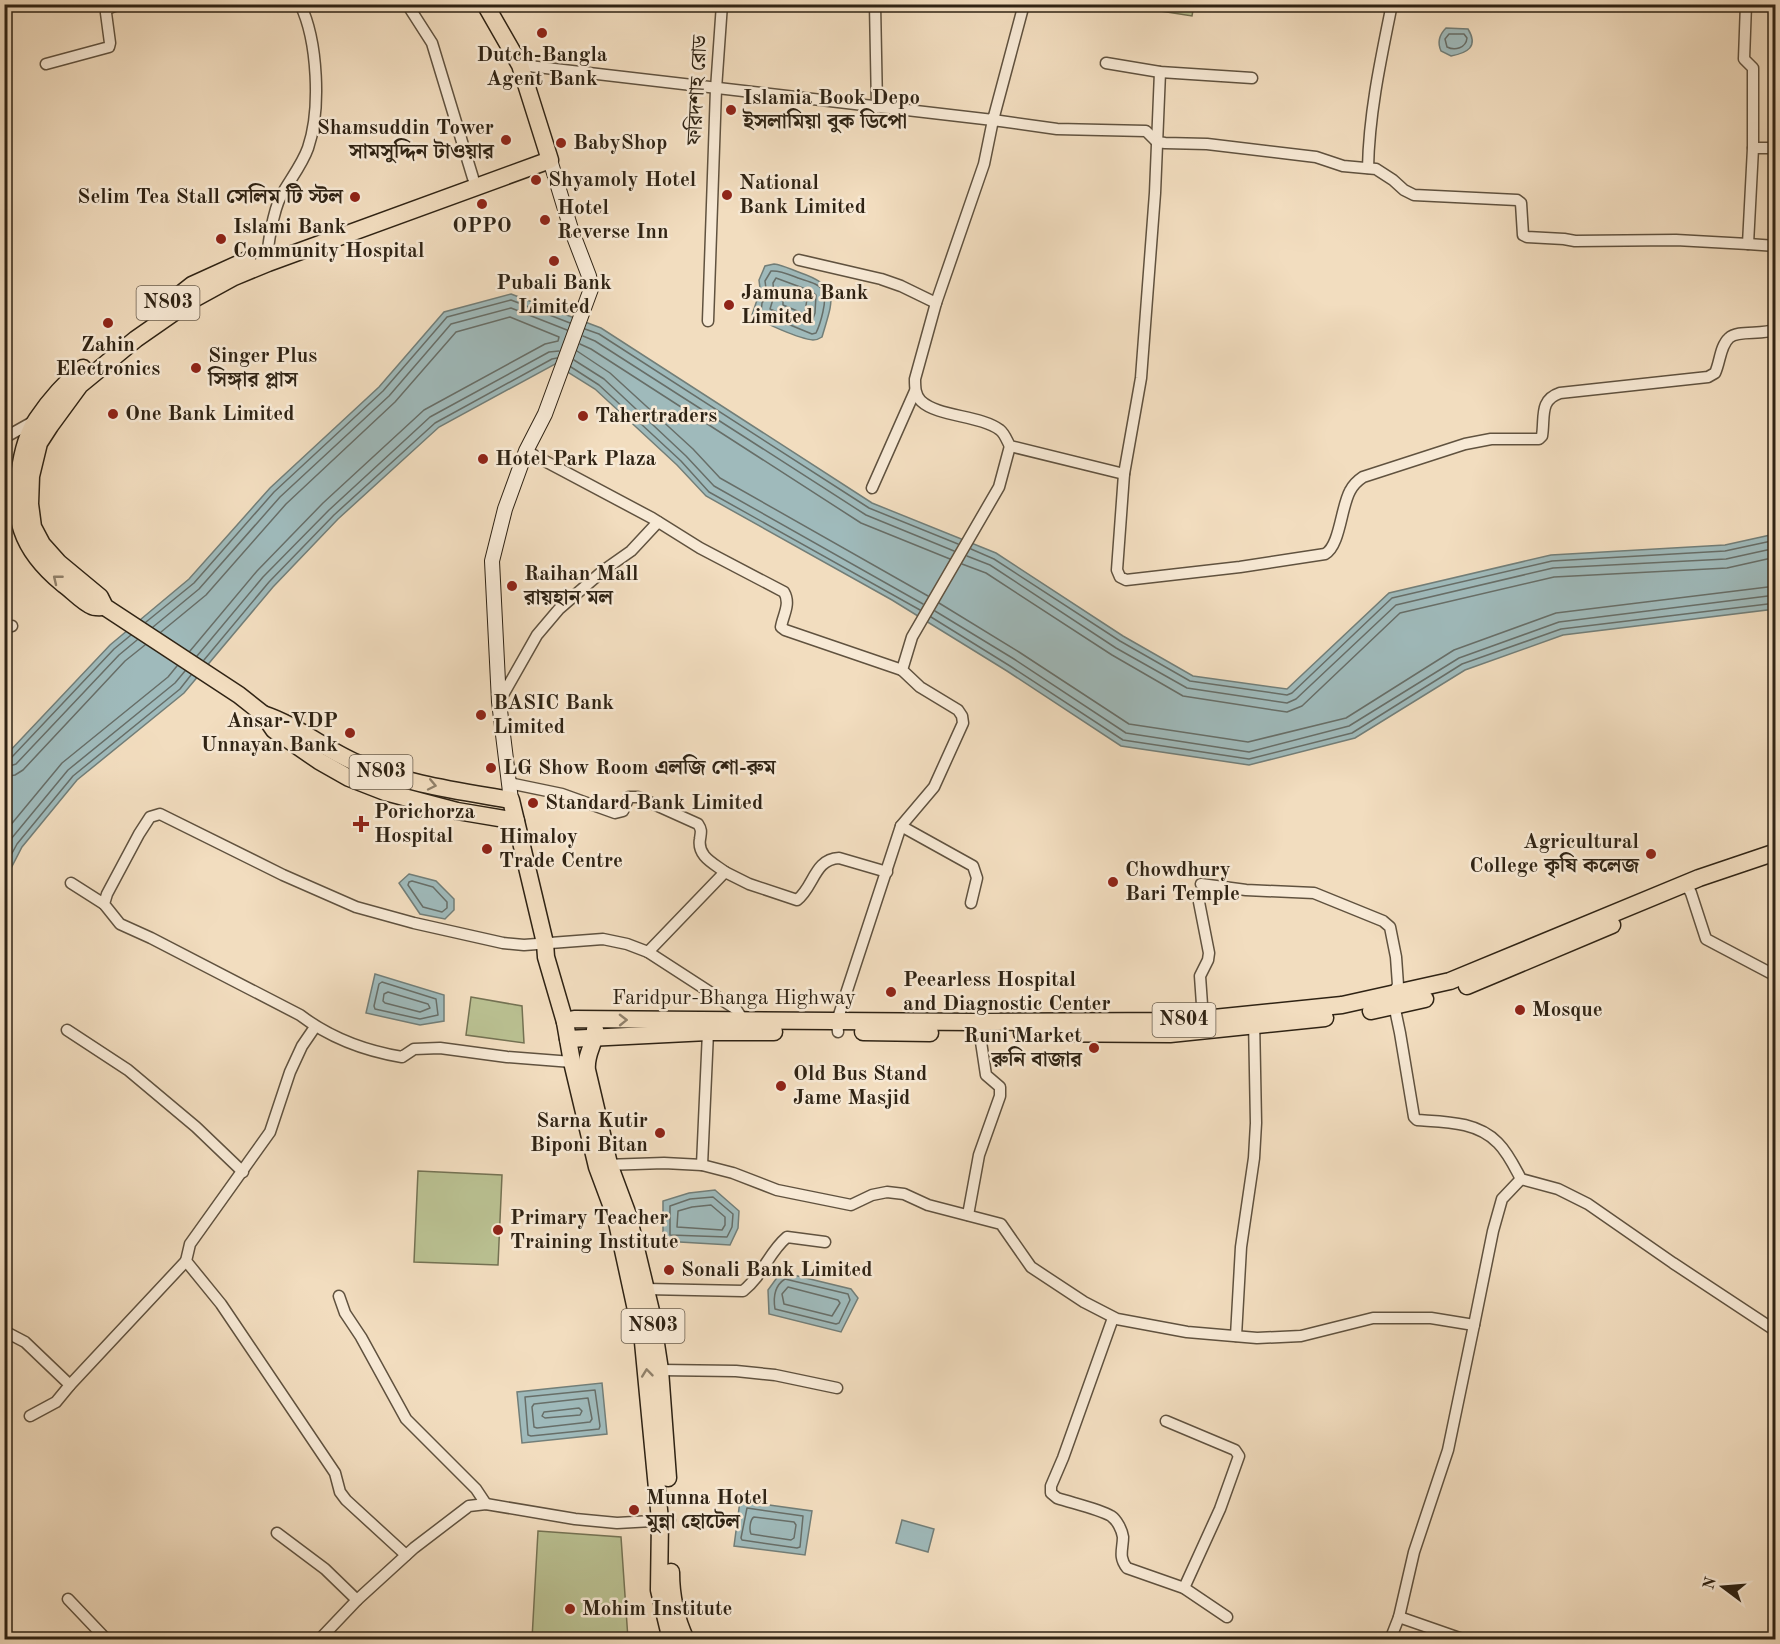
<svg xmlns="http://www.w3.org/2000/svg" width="1780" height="1644" font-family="'Old Standard TT','Noto Serif Bengali',serif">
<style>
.green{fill:#bac192;stroke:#747253;stroke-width:1.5}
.water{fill:#9fbabb;stroke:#727e78;stroke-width:1.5}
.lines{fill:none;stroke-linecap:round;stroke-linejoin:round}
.shore{stroke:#676e68;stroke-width:1.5}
.minor-casing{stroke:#60523f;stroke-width:13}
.secondary-casing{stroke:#2f2314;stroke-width:16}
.trunk-casing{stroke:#2f2314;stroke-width:19}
.minor{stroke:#f7e9d5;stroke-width:10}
.secondary{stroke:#f7e9d5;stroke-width:14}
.trunk{stroke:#f2ddbf;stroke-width:16}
.oneway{stroke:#90806a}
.poi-dot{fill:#8f2418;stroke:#f7e9d5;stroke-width:2}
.labels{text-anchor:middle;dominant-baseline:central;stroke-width:5;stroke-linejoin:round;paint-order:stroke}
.shield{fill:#f7e9d5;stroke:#6b5e4e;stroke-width:1.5}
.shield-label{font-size:20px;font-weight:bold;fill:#2f2314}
.poi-label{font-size:21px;font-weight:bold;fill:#2f2314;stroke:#f7e9d5;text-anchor:start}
.street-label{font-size:21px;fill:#2f2314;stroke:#f7e9d5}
</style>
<rect width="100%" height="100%" fill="#f2ddbf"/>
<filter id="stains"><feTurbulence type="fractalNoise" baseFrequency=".00333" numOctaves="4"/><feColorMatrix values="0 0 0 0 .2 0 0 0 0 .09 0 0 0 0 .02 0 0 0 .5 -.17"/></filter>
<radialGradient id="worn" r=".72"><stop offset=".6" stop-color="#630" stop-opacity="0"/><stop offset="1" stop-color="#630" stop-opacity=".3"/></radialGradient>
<g class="green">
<polygon points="1135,5 1135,4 1194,5 1192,16 1135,7"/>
<polygon points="471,997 522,1006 524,1043 466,1035"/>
<polygon points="418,1171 502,1175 498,1265 414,1262"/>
<polygon points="538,1531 621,1537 628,1639 532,1639"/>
</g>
<g class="water">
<path d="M1446 28 1468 29C1479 47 1467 53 1451 56L1441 51C1437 42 1439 35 1446 28Z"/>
<path d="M774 264C783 265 792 270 801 273 842 287 832 302 822 337 819 339 817 340 813 340 800 339 763 323 752 315L758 297 761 296 759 280 765 266Z"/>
<polygon points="511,294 601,328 872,503 996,553 1123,636 1193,676 1287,689 1389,593 1551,555 1725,545 1775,534 1775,609 1563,635 1465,670 1355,738 1249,765 1121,746 1007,671 892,600 706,496 677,465 595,389 555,364 439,427 338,519 273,587 184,693 77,780 22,847 5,880 4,757 7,754 110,645 189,579 270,488 379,387 444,312"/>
<polygon points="409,874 436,881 454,899 454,910 445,919 420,914 399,883"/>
<polygon points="375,974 444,995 444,1021 420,1025 366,1013"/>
<polygon points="715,1190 739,1211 738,1228 730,1245 663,1241 663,1201 689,1193"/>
<polygon points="781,1272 851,1289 858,1298 841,1332 769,1314 768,1290"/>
<polygon points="602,1383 607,1434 522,1443 517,1392"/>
<polygon points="740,1501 812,1511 805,1555 734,1546"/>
<polygon points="902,1520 934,1529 928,1552 896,1543"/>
</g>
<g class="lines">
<g class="shore">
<path d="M1449 34H1464L1467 38C1466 48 1455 51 1447 47L1445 39Z"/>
<path d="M771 271C780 270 790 275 798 278 806 281 819 283 823 291 828 299 820 325 816 333L812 334 761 313 762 303 767 296 765 281Z"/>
<polygon points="776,278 811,291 816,295 815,313 811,324 788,317 770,309 774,296 773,283"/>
<polygon points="786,291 807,299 805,312 802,313 783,305 783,294"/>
<polyline points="585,329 599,334 869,508 958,544"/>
<polyline points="583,336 595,341 866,515 954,551"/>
<polyline points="580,344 591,349 861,523 950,559"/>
<polyline points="577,351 610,373 693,449 720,478 928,596"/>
<polyline points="574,360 604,379 686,456 714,486 923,604"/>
<polyline points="571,367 599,385 681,461 709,492 920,610"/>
<polyline points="971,549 994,559 1120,641 1190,681 1287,695 1292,693 1392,598 1552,561 1725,551 1776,540"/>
<polyline points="967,556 990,565 1116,648 1187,688 1287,703 1296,699 1396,605 1553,568 1726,559 1776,548"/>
<polyline points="962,564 986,573 1112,655 1183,696 1287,712 1302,706 1400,613 1554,577 1727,568 1776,557"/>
<polyline points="939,603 1019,652 1129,724 1248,742 1346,718 1454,650 1556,613 1776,586"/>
<polyline points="935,611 1014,659 1126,733 1249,752 1349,726 1459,658 1559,622 1776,595"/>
<polyline points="931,617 1010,666 1123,740 1249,759 1352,733 1462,664 1561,629 1776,603"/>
<polyline points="146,622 194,583 274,492 383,391 447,317 511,300 570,323"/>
<polyline points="153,627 199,589 280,497 389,396 451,324 511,308 567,330"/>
<polyline points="161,632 206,595 286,504 395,402 456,332 510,317 559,337 558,341 545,344 424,410 323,503 257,571 190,651"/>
<polyline points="197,656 263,577 329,510 430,417 549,352 559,351"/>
<polyline points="204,660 269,582 334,515 435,423 552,359 557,358"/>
<polyline points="4,760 11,758 114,649 131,635"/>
<polyline points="4,768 16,764 119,655 137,640"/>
<polyline points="4,777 15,775 23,770 125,661 145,645"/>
<polyline points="4,833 62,763 168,677 177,666"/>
<polyline points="4,852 11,839 68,770 175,683 185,671"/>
<polyline points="4,868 17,844 73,776 180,689 191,675"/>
<polygon points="412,881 433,887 447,902 447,908 442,912 423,907 408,885 409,882"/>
<polygon points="382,982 436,999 438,1015 420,1019 375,1009 374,1006 379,984"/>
<polygon points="388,992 428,1004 430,1008 420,1012 385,1003 383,1001 384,994"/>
<polygon points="713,1197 733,1214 732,1227 727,1237 670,1235 670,1206 690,1199"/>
<polygon points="711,1205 725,1217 725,1225 722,1230 677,1227 678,1211 692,1207"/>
<path d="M785 1279 848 1294 850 1300 839 1323 836 1324 775 1309C773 1297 774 1286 785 1279Z"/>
<polygon points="788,1287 838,1300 840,1303 832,1316 784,1304 782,1294"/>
<polygon points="595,1390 600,1426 599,1429 531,1436 528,1435 525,1397"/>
<polygon points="588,1398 592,1419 590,1422 537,1428 534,1427 532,1407 534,1404"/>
<polygon points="579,1408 582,1411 580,1415 545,1418 542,1416 544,1412"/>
<polygon points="747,1508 803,1516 800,1547 797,1548 742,1540 741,1538"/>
<path d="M754 1517 794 1522 796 1525 794 1538 791 1540 751 1534C749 1530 750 1519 754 1517Z"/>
</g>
<defs>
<g id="minor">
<polyline points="407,4 432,43 473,178"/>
<polyline points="875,4 877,107"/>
<polyline points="1746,4 1744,59 1753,68 1753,148"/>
<polyline points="1106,63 1160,72 1252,78"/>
<polyline points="46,64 109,47 110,43 106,13 107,9 120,4"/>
<polyline points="520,65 993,120 1024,4"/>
<path d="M1160 72 1155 193 1141 378 1124 474 1117 570 1120 577 1126 580 1240 567 1325 554C1340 546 1341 507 1350 491 1353 485 1357 481 1363 477L1465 444 1491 439H1539L1542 436C1545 417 1539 400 1560 393L1708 377 1715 373C1720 363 1720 346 1729 338 1738 329 1763 336 1776 329"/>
<path d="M1368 168C1369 113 1381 58 1392 4"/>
<polyline points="1748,244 1776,246"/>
<polyline points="799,260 881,279 901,286 936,303"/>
<path d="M268 263C266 249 274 209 281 196 289 181 302 165 308 148 321 110 318 41 300 4"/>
<polyline points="708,321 716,89 722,4"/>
<polyline points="4,438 36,420"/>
<path d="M526 451 652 518 700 548 784 592C791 604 783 615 781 627L785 630 902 670"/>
<path d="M1124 474 1010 446C1007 441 1005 434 1000 430 980 415 938 417 921 401 915 395 915 387 915 379L936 303 984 164 993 120 1057 129 1146 131 1157 142 1165 143 1207 144 1316 157 1343 166 1376 169 1393 180 1404 190 1414 195 1517 200 1521 203 1523 235 1527 237 1564 239 1575 241 1676 240 1748 244 1753 148H1776"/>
<polyline points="872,488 915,391"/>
<polyline points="4,627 12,626"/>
<polyline points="499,702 537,635 559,609 604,570 631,551 658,522"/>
<path d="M509 783 562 794 615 813 623 811 629 797H638L698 824C702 830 701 832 700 839 697 856 713 863 725 872"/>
<polyline points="901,826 973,866 977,878 971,903"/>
<polyline points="71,883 104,904"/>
<path d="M1201 884 1246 890 1314 893 1383 921 1390 927 1396 957 1398 985 1392 995 1400 1033 1414 1117 1417 1120C1444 1122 1477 1121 1498 1143 1508 1153 1514 1166 1521 1179L1558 1189 1588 1204 1673 1263 1776 1331"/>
<polyline points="1686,884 1691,893 1706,939 1776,976"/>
<polyline points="1199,902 1209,953 1208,960 1200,976 1203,1019"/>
<polyline points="648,952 736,1009 743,1020"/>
<polyline points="315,1027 302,1046 290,1072 270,1132 190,1244 186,1261 221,1304 335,1473 340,1492 346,1500 406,1555"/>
<polyline points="67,1030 128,1070 196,1127 243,1172"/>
<polyline points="838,1032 837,1021 901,826 934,787 963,723 962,716 958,710 920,687 902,670 912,637 999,487 1010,446"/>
<path d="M572 1062 507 1057 440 1048 414 1049 402 1057C366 1051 329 1037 300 1015L151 938 120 924 104 904 107 894 139 834 150 817 160 814 283 875 356 907 414 923 503 943 524 945 603 939 627 944 648 952 725 872 749 884 797 900C814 887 814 859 839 858L887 872"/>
<polyline points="605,1165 664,1163 702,1165 733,1173 777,1190 851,1205 872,1195 887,1192 904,1194 928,1205 1001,1224 1031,1267 1084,1302 1117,1319 1187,1332 1257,1338 1301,1336 1373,1318 1431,1318 1474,1325 1448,1450 1414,1552 1399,1617 1390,1640"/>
<polyline points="702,1165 708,1032"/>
<polyline points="968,1215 979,1155 1000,1096 1000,1087 986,1075 978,1022"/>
<path d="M646 1289 743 1291C764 1274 768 1253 787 1237L825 1242"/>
<polyline points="339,1296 345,1313 361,1337 406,1419 476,1489 486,1504"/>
<path d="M1113 1318 1063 1458 1051 1486V1493L1057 1498C1072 1503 1099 1509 1111 1516 1117 1520 1122 1530 1123 1537 1123 1549 1118 1557 1127 1568L1184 1588 1227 1617"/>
<polyline points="1474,1325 1493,1231 1502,1199 1521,1179"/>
<polyline points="4,1331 25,1342 70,1385"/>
<polyline points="1236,1336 1241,1247 1254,1158 1256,1123 1254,1019"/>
<polyline points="660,1370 736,1371 775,1375 837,1388"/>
<polyline points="30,1416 56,1402 70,1385 186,1261"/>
<polyline points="1166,1421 1235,1450 1239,1456 1220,1509 1184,1588"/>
<polyline points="277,1533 325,1569 357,1600"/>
<polyline points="68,1599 107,1640"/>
<polyline points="1399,1617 1465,1640"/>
<polyline points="319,1640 357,1600 414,1548 469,1506 486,1504 575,1519 617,1523 670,1520"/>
</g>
<polyline id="secondary" points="511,800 499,702 492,561 505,509 526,451 545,414 591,289 589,276 571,229 550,160"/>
<g id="trunk">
<polyline points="485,4 520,65 550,160 268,263 234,277 192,300 136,339 80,385 50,426 39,443 31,476 30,504 33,527 42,544 59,563 100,597 105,607 239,695 263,714 274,730 319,761 349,778 385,792 457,811 516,821"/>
<polyline points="168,304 192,285 247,260"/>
<path d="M83 368C66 382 49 401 37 419 20 444 12 502 22 530 29 551 46 570 63 584 72 590 82 602 92 606 95 608 101 607 105 607"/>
<path d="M263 714C297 725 324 749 357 763 405 784 460 791 511 800L545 943 546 957 565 1022 572 1062 597 1167 616 1218 643 1342 660 1520 659 1590 671 1640"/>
<polyline points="1467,986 1612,925"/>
<polyline points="1371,1011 1425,999"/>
<polyline points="565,1022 574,1019 978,1022 1184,1021 1342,1005 1450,981 1699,878 1776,852"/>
<path d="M595 1029C596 1043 585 1053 587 1070L609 1164 628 1215 651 1311 660 1370 668 1478"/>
<polyline points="863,1032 930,1033"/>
<polyline points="1022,1033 1170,1034 1325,1018"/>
<polyline points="568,1039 708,1032 774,1032"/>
<path d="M671 1572C671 1595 676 1619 686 1640"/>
</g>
</defs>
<use href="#minor" class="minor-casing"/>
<use href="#secondary" class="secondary-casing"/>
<use href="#trunk" class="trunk-casing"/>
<use href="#minor" class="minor"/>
<use href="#secondary" class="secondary"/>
<use href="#trunk" class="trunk"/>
</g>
<defs><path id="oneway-chevron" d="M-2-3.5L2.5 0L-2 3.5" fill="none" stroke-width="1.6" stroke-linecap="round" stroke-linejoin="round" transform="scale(1.5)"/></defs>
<g class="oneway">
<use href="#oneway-chevron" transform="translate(57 579) rotate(-141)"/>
<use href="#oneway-chevron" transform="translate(432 785) rotate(12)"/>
<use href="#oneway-chevron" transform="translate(623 1020) rotate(-1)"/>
<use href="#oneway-chevron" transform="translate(647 1373) rotate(-96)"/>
</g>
<g class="poi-dot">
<circle cx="542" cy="33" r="6"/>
<circle cx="731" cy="110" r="6"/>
<circle cx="506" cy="140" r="6"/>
<circle cx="561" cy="143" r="6"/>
<circle cx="536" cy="180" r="6"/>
<circle cx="727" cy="195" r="6"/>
<circle cx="355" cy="197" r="6"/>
<circle cx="482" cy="204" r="6"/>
<circle cx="545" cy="220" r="6"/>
<circle cx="221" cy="239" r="6"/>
<circle cx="554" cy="261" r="6"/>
<circle cx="729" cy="305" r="6"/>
<circle cx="108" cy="323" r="6"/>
<circle cx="196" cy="368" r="6"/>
<circle cx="113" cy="414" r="6"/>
<circle cx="583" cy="416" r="6"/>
<circle cx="483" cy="459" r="6"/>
<circle cx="512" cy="586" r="6"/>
<circle cx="481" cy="715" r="6"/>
<circle cx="350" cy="733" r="6"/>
<circle cx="491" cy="768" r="6"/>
<circle cx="533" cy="803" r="6"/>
<path d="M358 815h6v6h6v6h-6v6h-6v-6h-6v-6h6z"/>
<circle cx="487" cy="849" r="6"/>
<circle cx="1651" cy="854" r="6"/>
<circle cx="1113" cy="882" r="6"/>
<circle cx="891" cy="992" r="6"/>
<circle cx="1520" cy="1010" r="6"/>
<circle cx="1094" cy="1048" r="6"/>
<circle cx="781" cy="1086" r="6"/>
<circle cx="660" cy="1133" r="6"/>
<circle cx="498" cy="1230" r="6"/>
<circle cx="669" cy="1270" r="6"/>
<circle cx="634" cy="1510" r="6"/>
<circle cx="570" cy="1609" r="6"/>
</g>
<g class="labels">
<g class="shield">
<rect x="136.5" y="286" width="63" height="34" rx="4.5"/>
<rect x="349.5" y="755" width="63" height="34" rx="4.5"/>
<rect x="1152.5" y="1003" width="63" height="34" rx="4.5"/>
<rect x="621.5" y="1309" width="63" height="34" rx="4.5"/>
</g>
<g class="shield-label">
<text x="168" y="303">N803</text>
<text x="381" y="772">N803</text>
<text x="1184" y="1020">N804</text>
<text x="653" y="1326">N803</text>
</g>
<g class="poi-label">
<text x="542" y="55" text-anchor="middle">Dutch-Bangla<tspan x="542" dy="24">Agent Bank</tspan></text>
<text x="743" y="98">Islamia Book Depo<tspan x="743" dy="24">ইসলামিয়া বুক ডিপো</tspan></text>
<text x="494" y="128" text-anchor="end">Shamsuddin Tower<tspan x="494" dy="24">সামসুদ্দিন টাওয়ার</tspan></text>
<text x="573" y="143">BabyShop</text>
<text x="548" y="180">Shyamoly Hotel</text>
<text x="739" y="183">National<tspan x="739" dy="24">Bank Limited</tspan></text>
<text x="343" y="197" text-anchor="end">Selim Tea Stall সেলিম টি স্টল</text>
<text x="557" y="208">Hotel<tspan x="557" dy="24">Reverse Inn</tspan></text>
<text x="482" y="226" text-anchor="middle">OPPO</text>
<text x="233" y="227">Islami Bank<tspan x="233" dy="24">Community Hospital</tspan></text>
<text x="554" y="283" text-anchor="middle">Pubali Bank<tspan x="554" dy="24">Limited</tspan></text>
<text x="741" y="293">Jamuna Bank<tspan x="741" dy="24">Limited</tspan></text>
<text x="108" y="345" text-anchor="middle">Zahin<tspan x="108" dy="24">Electronics</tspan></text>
<text x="208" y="356">Singer Plus<tspan x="208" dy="24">সিঙ্গার প্লাস</tspan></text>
<text x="125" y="414">One Bank Limited</text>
<text x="595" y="416">Tahertraders</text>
<text x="495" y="459">Hotel Park Plaza</text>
<text x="524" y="574">Raihan Mall<tspan x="524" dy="24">রায়হান মল</tspan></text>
<text x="493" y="703">BASIC Bank<tspan x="493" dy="24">Limited</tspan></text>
<text x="338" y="721" text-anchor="end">Ansar-VDP<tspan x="338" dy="24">Unnayan Bank</tspan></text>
<text x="503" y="768">LG Show Room এলজি শো-রুম</text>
<text x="545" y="803">Standard Bank Limited</text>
<text x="374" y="812">Porichorza<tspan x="374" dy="24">Hospital</tspan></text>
<text x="499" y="837">Himaloy<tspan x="499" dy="24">Trade Centre</tspan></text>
<text x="1639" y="842" text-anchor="end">Agricultural<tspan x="1639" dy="24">College কৃষি কলেজ</tspan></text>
<text x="1125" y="870">Chowdhury<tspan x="1125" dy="24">Bari Temple</tspan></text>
<text x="903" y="980">Peearless Hospital<tspan x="903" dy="24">and Diagnostic Center</tspan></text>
<text x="1532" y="1010">Mosque</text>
<text x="1082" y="1036" text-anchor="end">Runi Market<tspan x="1082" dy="24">রুনি বাজার</tspan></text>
<text x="793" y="1074">Old Bus Stand<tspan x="793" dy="24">Jame Masjid</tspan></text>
<text x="648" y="1121" text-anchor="end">Sarna Kutir<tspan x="648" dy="24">Biponi Bitan</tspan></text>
<text x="510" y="1218">Primary Teacher<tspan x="510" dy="24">Training Institute</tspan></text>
<text x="681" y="1270">Sonali Bank Limited</text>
<text x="646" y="1498">Munna Hotel<tspan x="646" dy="24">মুন্না হোটেল</tspan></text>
<text x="582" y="1609">Mohim Institute</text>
</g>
<g class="street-label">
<text transform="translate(698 90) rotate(-87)">ফরিদশাহ রোড</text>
<text x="734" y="998">Faridpur-Bhanga Highway</text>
</g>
</g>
<rect width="1780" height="1644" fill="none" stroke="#f2ddbf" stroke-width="24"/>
<rect x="6" y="6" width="1768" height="1632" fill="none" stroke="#2f2314" stroke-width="3"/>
<rect x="12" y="12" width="1756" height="1620" fill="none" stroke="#2f2314" stroke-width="1.5"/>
<g transform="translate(1723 1587) rotate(286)" stroke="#f7e9d5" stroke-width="4.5" paint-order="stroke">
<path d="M0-4.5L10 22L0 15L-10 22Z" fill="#2f2314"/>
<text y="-9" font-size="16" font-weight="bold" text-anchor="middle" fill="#2f2314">N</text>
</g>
<rect width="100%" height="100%" filter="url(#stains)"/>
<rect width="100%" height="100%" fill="url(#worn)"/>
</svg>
